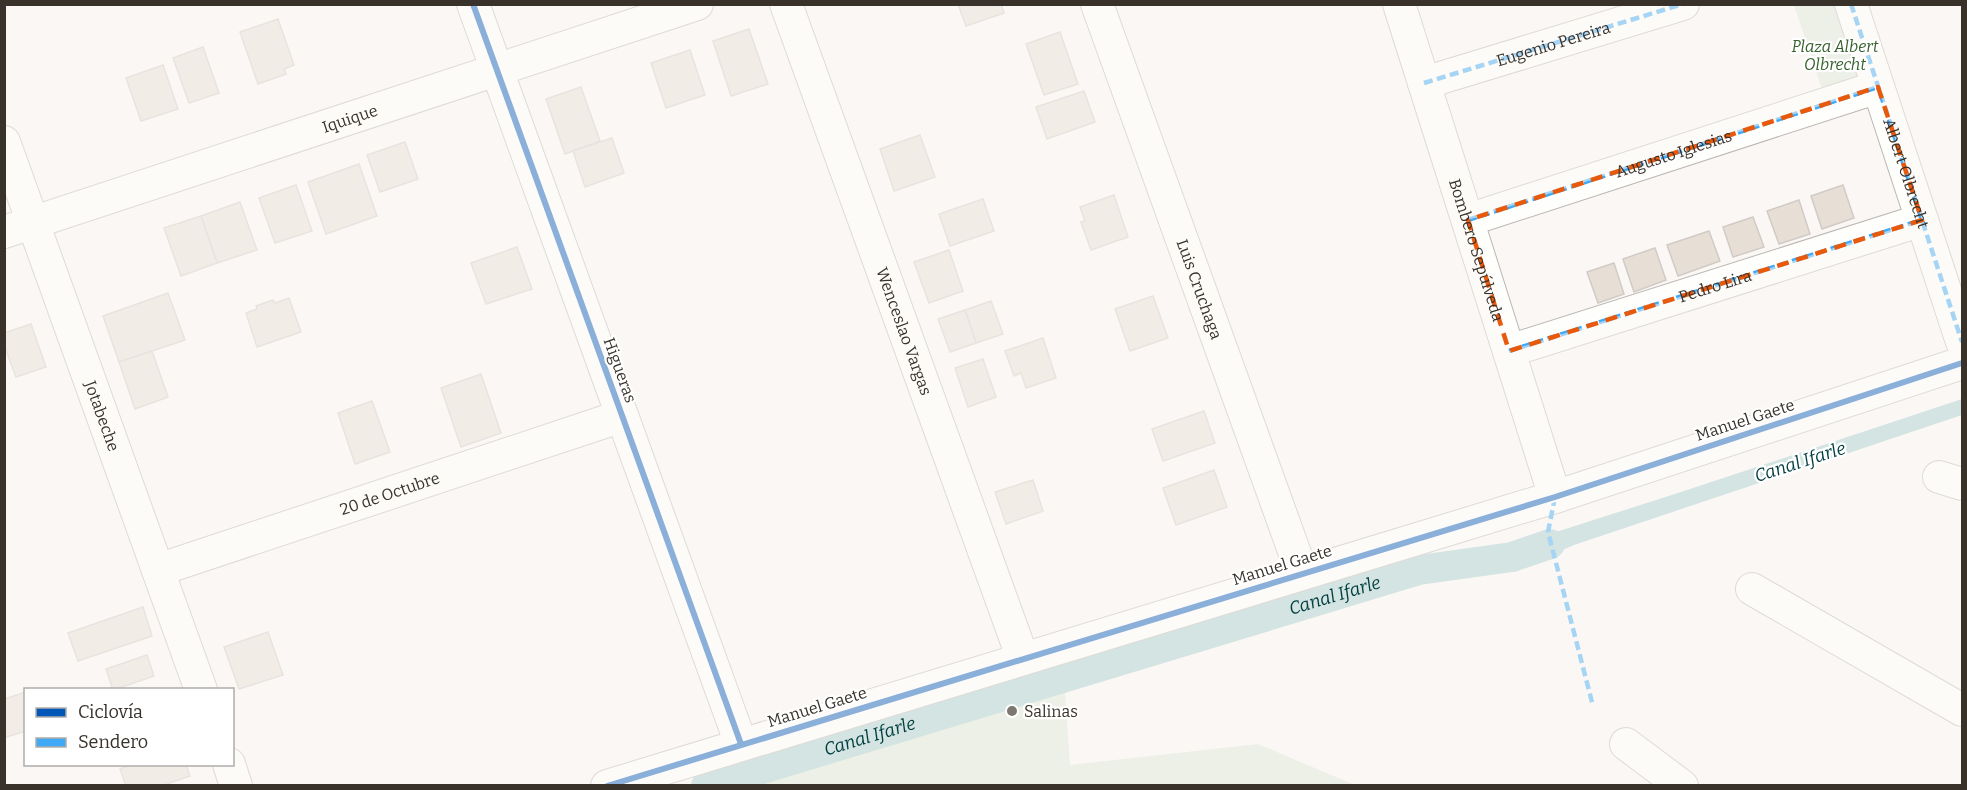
<svg xmlns="http://www.w3.org/2000/svg" width="1967" height="790" font-family="Bitter,serif">
<style>
.green{fill:#dce7d6}
.water{fill:#a2cccc}
.lines{fill:none;stroke-linecap:round;stroke-linejoin:round}
.canal{stroke:#a2cccc;stroke-width:30}
.building{fill:#e7ded6;stroke:#d0cbc6;stroke-width:1.5}
.minor-casing{stroke:#bcb7b3;stroke-width:34}
.minor{stroke:#fefefd;stroke-width:32}
.quiet{stroke:#3fa9f5;stroke-width:4.5;stroke-dasharray:9 4.5;stroke-linecap:butt}
.cycleway-casing{stroke:#fff;stroke-width:10}
.cycleway{stroke:#0057b8;stroke-width:6}
.marked{fill:none;stroke:#e8590c;stroke-width:4.5;stroke-dasharray:12 8;stroke-linejoin:round}
.poi-dot{fill:#7c7771;stroke:#fff;stroke-width:2}
.labels{text-anchor:middle;dominant-baseline:central;stroke-width:4.5;stroke-linejoin:round;paint-order:stroke}
.street-label{font-size:16px;fill:#38322b;stroke:#fff}
.park-label{font-size:16px;font-style:italic;fill:#37612d;stroke:#fff}
.poi-label{font-size:16px;fill:#38322b;stroke:#fff;text-anchor:start}
.water-label{font-size:18px;font-style:italic;fill:#003d3f;stroke:#fff}
</style>
<rect width="100%" height="100%" fill="#fbf7f4"/>
<g class="green">
<polygon points="1794,5 1842,5 1863,64 1857,80 1823,92"/>
<polygon points="1064,677 1070,765 1258,744 1355,785 719,785"/>
</g>
<polygon class="water" points="1962,399 1962,415 1574,545 1556,553 1515,565 1509,547 1678,493"/>
<g class="lines">
<path class="canal" id="s1" d="M706 786 1419 570 1512 557 1550 544"/>
</g>
<g class="building">
<polygon points="958,4 1001,4 1004,13 966,26"/>
<polygon points="278,19 294,65 284,69 286,74 258,84 240,32"/>
<polygon points="749,29 768,84 731,96 713,41"/>
<polygon points="1060,32 1078,84 1044,95 1026,44"/>
<polygon points="203,47 219,93 189,103 173,58"/>
<polygon points="690,50 705,95 666,108 651,63"/>
<polygon points="163,65 178,109 141,121 126,78"/>
<polygon points="581,87 600,141 565,154 546,99"/>
<polygon points="1084,91 1095,122 1047,139 1036,107"/>
<polygon points="920,135 935,177 894,191 880,149"/>
<polygon points="612,138 624,173 585,187 573,151"/>
<polygon points="405,142 418,179 380,192 367,155"/>
<polygon points="359,164 377,216 326,234 308,182"/>
<polygon points="296,185 312,231 275,243 259,198"/>
<polygon points="1843,185 1854,218 1822,229 1811,196"/>
<polygon points="1114,195 1128,237 1091,250 1081,222 1085,221 1080,207"/>
<polygon points="983,199 994,231 950,246 939,214"/>
<polygon points="1799,200 1810,234 1779,244 1767,211"/>
<polygon points="240,202 257,250 217,263 201,216"/>
<polygon points="201,216 217,263 181,276 164,228"/>
<polygon points="1753,217 1764,247 1733,257 1723,227"/>
<polygon points="1709,231 1720,261 1678,276 1667,245"/>
<polygon points="517,247 532,289 486,304 471,263"/>
<polygon points="1655,248 1666,280 1634,292 1623,259"/>
<polygon points="949,250 963,291 929,303 914,262"/>
<polygon points="1614,263 1624,294 1598,303 1587,272"/>
<polygon points="168,293 185,340 119,362 103,316"/>
<polygon points="1153,296 1168,338 1130,351 1115,309"/>
<polygon points="289,298 301,332 257,347 246,313 257,309 256,306 273,300 275,303"/>
<polygon points="991,301 1003,334 976,343 965,310"/>
<polygon points="965,310 976,343 950,352 938,319"/>
<polygon points="31,324 46,367 16,377 4,345 4,333"/>
<polygon points="1043,338 1056,378 1026,388 1021,373 1014,376 1005,351"/>
<polygon points="152,351 168,397 135,409 119,362"/>
<polygon points="983,359 996,397 968,407 955,368"/>
<polygon points="481,374 501,433 461,447 441,388"/>
<polygon points="372,401 390,452 355,464 338,413"/>
<polygon points="1204,411 1215,443 1163,461 1152,429"/>
<polygon points="1214,470 1227,507 1176,525 1163,488"/>
<polygon points="1033,480 1043,511 1006,524 995,492"/>
<polygon points="143,607 152,636 78,661 68,633"/>
<polygon points="268,632 283,675 239,689 224,647"/>
<polygon points="147,655 154,676 113,690 106,669"/>
<polygon points="26,692 26,731 4,738 4,699"/>
<polygon points="133,764 186,764 190,776 161,786 126,786 120,769"/>
</g>
<g class="lines">
<defs>
<g id="minor">
<polyline points="473,4 741,744"/>
<path id="s2" d="M786 4 1023 659"/>
<path id="s3" d="M1097 4 1302 573"/>
<path id="s4" d="M1399 4 1555 497"/>
<polyline points="1851,4 1962,342"/>
<polyline points="1424,83 1683,4"/>
<path id="s5" d="M4 142 201 690"/>
<path id="s6" d="M1468 220 1878 87"/>
<path id="s7" d="M4 232 697 4"/>
<path id="s8" d="M1509 351 1922 220"/>
<polyline points="1939,477 1962,484"/>
<path id="s9" d="M158 570 622 416"/>
<polyline points="1752,589 1962,710"/>
<polyline points="1626,744 1682,786"/>
<polyline points="229,764 236,786"/>
<polyline points="607,786 1555,497 1962,363"/>
</g>
</defs>
<use href="#minor" class="minor-casing"/>
<use href="#minor" class="minor"/>
<g class="quiet">
<path id="s10" d="M1851 4 1962 342"/>
<path id="s11" d="M1424 83 1683 4"/>
<polyline points="1468,220 1878,87"/>
<polyline points="1509,351 1922,220"/>
<polyline points="1555,497 1548,532 1593,706"/>
</g>
<defs>
<g id="cycleway">
<polyline points="473,4 741,744"/>
<polyline points="607,786 1555,497 1962,363"/>
</g>
</defs>
<use href="#cycleway" class="cycleway-casing"/>
<use href="#cycleway" class="cycleway"/>
</g>
<path d="M0 0H1967V790H0ZM1878 87 1922 220 1509 351 1468 220Z" fill="#fbf7f4" fill-opacity=".55" fill-rule="evenodd"/>
<path class="marked" d="M1878 87 1922 220 1509 351 1468 220Z"/>
<circle class="poi-dot" cx="1012" cy="711" r="6"/>
<g class="labels">
<g class="street-label">
<text stroke="none"><textPath href="#s11" startOffset="135">Eugenio Pereira</textPath></text>
<text stroke="none"><textPath href="#s7" startOffset="364">Iquique</textPath></text>
<text stroke="none"><textPath href="#s6" startOffset="216">Augusto Iglesias</textPath></text>
<text stroke="none"><textPath href="#s10" startOffset="178">Albert Olbrecht</textPath></text>
<text stroke="none"><textPath href="#s4" startOffset="258">Bombero Sepúlveda</textPath></text>
<text stroke="none"><textPath href="#s8" startOffset="216">Pedro Lira</textPath></text>
<text stroke="none"><textPath href="#s3" startOffset="303">Luis Cruchaga</textPath></text>
<text stroke="none"><textPath href="#s2" startOffset="348">Wenceslao Vargas</textPath></text>
<text transform="translate(620 370) rotate(70)">Higueras</text>
<text stroke="none"><textPath href="#s5" startOffset="291">Jotabeche</textPath></text>
<text transform="translate(1745 420) rotate(-18)">Manuel Gaete</text>
<text stroke="none"><textPath href="#s9" startOffset="244">20 de Octubre</textPath></text>
<text transform="translate(1282 565) rotate(-17)">Manuel Gaete</text>
<text transform="translate(817 707) rotate(-17)">Manuel Gaete</text>
</g>
<g class="park-label">
<text x="1835" y="46">Plaza Albert<tspan x="1835" dy="18">Olbrecht</tspan></text>
</g>
<g class="poi-label">
<text x="1024" y="711">Salinas</text>
</g>
<g class="water-label">
<text transform="translate(1800 462) rotate(-18)">Canal Ifarle</text>
<text stroke="none"><textPath href="#s1" startOffset="657">Canal Ifarle</textPath></text>
<text stroke="none"><textPath href="#s1" startOffset="171">Canal Ifarle</textPath></text>
</g>
</g>
<rect width="1967" height="790" fill="none" stroke="#38322b" stroke-width="12"/>
<rect x="24" y="688" width="210" height="78" fill="#ffffff" stroke="#afadaa" stroke-width="1.5"/>
<rect x="36" y="708" width="30" height="9" fill="#0057b8" stroke="#afadaa" stroke-width="1.5"/>
<text x="78" y="718" font-size="18" fill="#38322b">Ciclovía</text>
<rect x="36" y="738" width="30" height="9" fill="#3fa9f5" stroke="#afadaa" stroke-width="1.5"/>
<text x="78" y="748" font-size="18" fill="#38322b">Sendero</text>
</svg>
